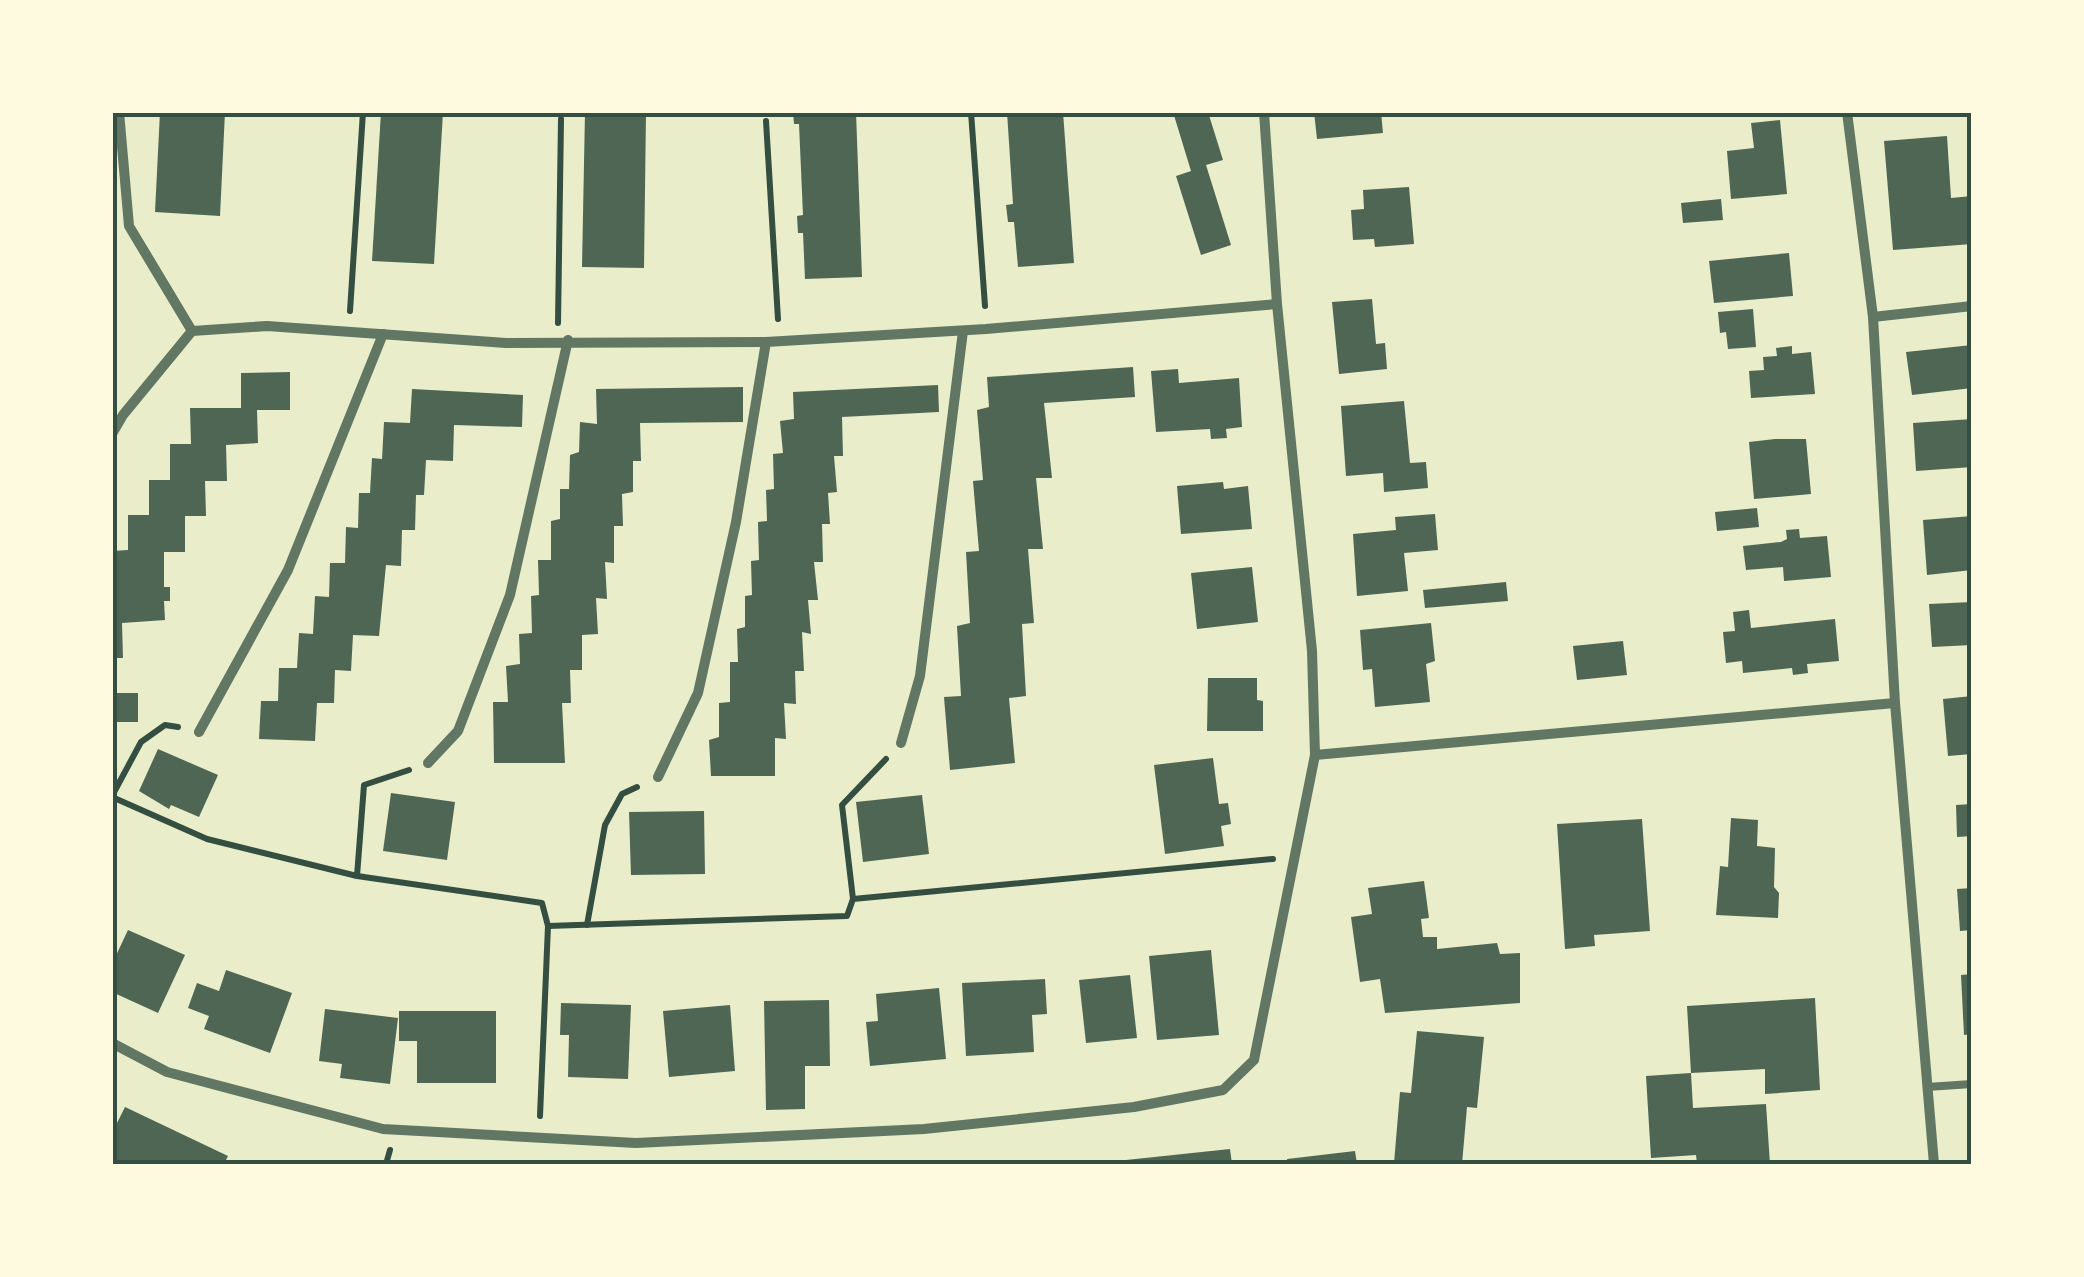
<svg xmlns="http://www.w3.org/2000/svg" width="2084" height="1277" font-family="Ubuntu,sans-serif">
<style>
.building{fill:#4f6655}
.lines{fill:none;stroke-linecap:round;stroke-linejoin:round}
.path{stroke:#344e41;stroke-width:6}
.service{stroke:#617663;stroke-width:8}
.minor{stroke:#617663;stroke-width:10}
.neatline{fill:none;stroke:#344e41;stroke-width:4}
</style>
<rect width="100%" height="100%" fill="#e9edc9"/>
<g class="building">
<polygon points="160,112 225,112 220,216 155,212"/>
<polygon points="381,112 443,112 434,264 372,261"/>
<polygon points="585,112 646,112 644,268 582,267"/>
<polygon points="793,112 856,112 862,277 805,279 803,233 798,233 797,216 803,215 799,124 794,124"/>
<polygon points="1007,112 1063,112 1074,263 1018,267 1014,222 1008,222 1006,205 1013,204"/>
<polygon points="1173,112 1208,112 1223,160 1206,165 1231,245 1201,255 1176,176 1191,171"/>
<polygon points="1314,112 1381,112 1383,133 1317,139"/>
<polygon points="1780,120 1787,194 1731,199 1727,151 1754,148 1751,123"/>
<polygon points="1947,136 1951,198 1972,196 1972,244 1893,250 1884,141"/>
<polygon points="1409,187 1414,244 1375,247 1374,239 1353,240 1351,210 1364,209 1363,190"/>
<polygon points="1721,199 1723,220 1683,223 1681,203"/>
<polygon points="1789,253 1793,296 1714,303 1709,261"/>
<polygon points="1372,299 1376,344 1385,343 1387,369 1339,374 1332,302"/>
<polygon points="1753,309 1756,347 1728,349 1726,332 1720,333 1718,312"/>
<polygon points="1972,345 1972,388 1912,395 1906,352"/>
<polygon points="1792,346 1792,354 1811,352 1815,394 1751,398 1749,371 1764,370 1763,357 1777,356 1776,348"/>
<polygon points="1133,367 1135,397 1044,403 1052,478 1036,478 1043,549 1028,549 1034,623 1022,624 1026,696 1009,698 1015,763 950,770 944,697 961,696 957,626 970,623 966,552 979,551 973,481 983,480 977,410 989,407 987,377"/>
<polygon points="1178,369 1179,383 1239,378 1242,427 1226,429 1227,438 1211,439 1210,429 1156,432 1151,371"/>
<polygon points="290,372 290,410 257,410 258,443 226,445 227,481 205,481 206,516 185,516 185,552 164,552 164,587 170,587 170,601 164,601 165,620 122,623 123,658 112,658 112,551 128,550 128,515 149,515 149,480 170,480 170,444 191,444 190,408 241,408 241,373"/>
<polygon points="938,385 939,412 842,417 843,456 834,456 837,492 828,493 830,524 822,524 823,562 814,562 818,600 808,600 811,634 802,632 804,671 795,671 796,704 784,703 786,739 775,738 775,776 711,776 709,740 719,737 719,703 730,702 730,662 738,662 737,629 745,627 745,596 752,595 751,561 759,560 758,522 767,521 766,490 774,489 773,454 783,453 780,421 794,419 793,392"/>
<polygon points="743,387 743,422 640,423 641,461 633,461 633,492 622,494 623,526 614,526 614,563 605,562 607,599 596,598 598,634 582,635 582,670 570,670 571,703 562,703 565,763 494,763 493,702 508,702 506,666 520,664 519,634 532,633 531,596 539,595 538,560 551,560 551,521 560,519 560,489 569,489 570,455 579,452 580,422 597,424 596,389"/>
<polygon points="412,389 523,395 522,427 454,425 453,461 426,460 424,495 416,495 415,530 402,530 401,566 386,565 379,636 353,635 351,671 335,670 334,703 317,703 315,741 259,739 261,701 278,701 279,668 297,668 299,633 313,634 315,596 329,597 330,563 345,563 346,527 358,528 359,493 370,493 372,458 382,459 384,422 410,423"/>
<polygon points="1404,401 1410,463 1426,462 1428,488 1384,492 1383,473 1346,476 1341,406"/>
<polygon points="1972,419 1972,467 1916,471 1913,423"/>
<polygon points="1775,439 1806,439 1811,494 1754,499 1749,442"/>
<polygon points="1223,482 1224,489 1248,486 1252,529 1181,534 1177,486"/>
<polygon points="1757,508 1759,527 1717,531 1715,512"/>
<polygon points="1435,514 1438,550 1404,553 1408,591 1357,596 1353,534 1396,530 1395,517"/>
<polygon points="1972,516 1972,570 1927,575 1923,520"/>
<polygon points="1799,529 1800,538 1827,536 1831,577 1784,581 1783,567 1746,570 1743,546 1781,542 1787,539 1786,530"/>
<polygon points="1252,567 1258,622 1197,629 1191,573"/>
<polygon points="1506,582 1508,601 1425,608 1423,590"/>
<polygon points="1972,602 1972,645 1932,647 1929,604"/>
<polygon points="1749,610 1751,628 1835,619 1839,661 1807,664 1808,673 1793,675 1792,668 1743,673 1742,661 1726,663 1723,632 1735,631 1733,612"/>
<polygon points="1431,623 1435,661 1426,664 1430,702 1375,707 1372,669 1363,670 1360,630"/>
<polygon points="1623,641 1627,675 1577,680 1573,646"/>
<polygon points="1208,678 1257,678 1257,700 1263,701 1263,731 1207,731"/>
<rect x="112" y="693" width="26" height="29"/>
<polygon points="1972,696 1972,754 1948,756 1943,699"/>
<polygon points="158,749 218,775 199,817 171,805 169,809 139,791"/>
<polygon points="1213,758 1219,804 1228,803 1231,824 1221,826 1224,846 1165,854 1154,765"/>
<polygon points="391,793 455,802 447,860 383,851"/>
<polygon points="922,795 929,854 863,862 856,802"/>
<polygon points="1972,804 1972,836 1957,837 1956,805"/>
<polygon points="704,811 705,874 631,875 629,812"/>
<polygon points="1731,818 1758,820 1757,846 1775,848 1774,887 1779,893 1778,918 1716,915 1720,866 1728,867"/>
<polygon points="1642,819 1650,931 1594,935 1595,946 1565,949 1557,824"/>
<polygon points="1424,881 1429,918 1421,919 1423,937 1437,937 1437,949 1497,943 1500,954 1520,953 1520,1003 1385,1013 1380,979 1360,982 1351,917 1372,914 1368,888"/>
<polygon points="1972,888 1972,930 1960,931 1957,889"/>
<polygon points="128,930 185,955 158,1013 112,992 112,964"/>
<polygon points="1211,950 1219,1035 1157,1040 1149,956"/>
<polygon points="226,970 292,993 270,1053 204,1029 209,1016 188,1008 197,983 219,991"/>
<polygon points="1972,974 1972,1034 1964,1035 1961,975"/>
<polygon points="1130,975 1137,1038 1086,1043 1079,980"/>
<polygon points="1045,979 1047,1014 1032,1015 1034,1052 966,1056 962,983"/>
<polygon points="939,988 946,1059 870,1066 866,1022 878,1021 876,994"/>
<polygon points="1815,998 1820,1090 1765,1094 1765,1069 1691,1073 1687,1006"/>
<polygon points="829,1000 830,1066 805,1066 805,1109 766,1110 764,1001"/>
<polygon points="561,1003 631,1005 628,1079 568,1077 569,1035 560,1035"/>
<polygon points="730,1005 735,1071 669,1077 663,1011"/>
<polygon points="325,1009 398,1018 390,1084 340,1078 342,1064 319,1061"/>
<polygon points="399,1011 496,1011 496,1083 417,1083 417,1041 399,1041"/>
<polygon points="1417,1031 1484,1037 1477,1108 1467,1107 1462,1164 1394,1163 1400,1092 1411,1093"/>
<polygon points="1691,1073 1693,1108 1766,1104 1770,1164 1697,1164 1696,1155 1651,1158 1646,1076"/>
<polygon points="125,1107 228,1156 224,1164 112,1164 112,1133"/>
<polygon points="1230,1149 1232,1164 1107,1164 1107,1162"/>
<polygon points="1355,1151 1357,1164 1288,1164 1287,1159"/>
</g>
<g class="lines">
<g class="path">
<polyline points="971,112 985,306"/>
<polyline points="766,121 778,319"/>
<polyline points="350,311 363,112"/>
<polyline points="558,323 561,119"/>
<polyline points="112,796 141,742 165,725 178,727"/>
<polyline points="112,797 207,839 357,876 542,903 548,926 847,916 853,899 1273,859"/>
<polyline points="357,876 364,785 409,770"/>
<polyline points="853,899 842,805 886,759"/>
<polyline points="587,925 605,825 622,794 637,787"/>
<polyline points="540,1116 548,926"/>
<polyline points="386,1164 390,1150"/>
</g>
<polyline class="service" points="1927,1087 1972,1084"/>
<g class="minor">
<polyline points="119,112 129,226 192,331"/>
<polyline points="1847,112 1873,317 1895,703 1934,1164"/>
<polyline points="1873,317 1972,306"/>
<polyline points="112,434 123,415 192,331 267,326 506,343 766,342 986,329 1277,304"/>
<polyline points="199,732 288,570 383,334"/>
<polyline points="901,743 920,676 963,331"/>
<polyline points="1315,755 1895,703"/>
<polyline points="428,763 458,731 510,595 568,340"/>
<polyline points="658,777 698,693 736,522 766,342"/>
<polyline points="112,1043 167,1072 383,1129 636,1143 924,1129 1134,1107 1223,1090 1254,1060 1315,755 1312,651 1277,304 1264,112"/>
</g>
</g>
<rect width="2084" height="1277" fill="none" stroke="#fefae0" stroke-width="230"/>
<rect x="115" y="115" width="1854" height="1047" class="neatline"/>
</svg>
